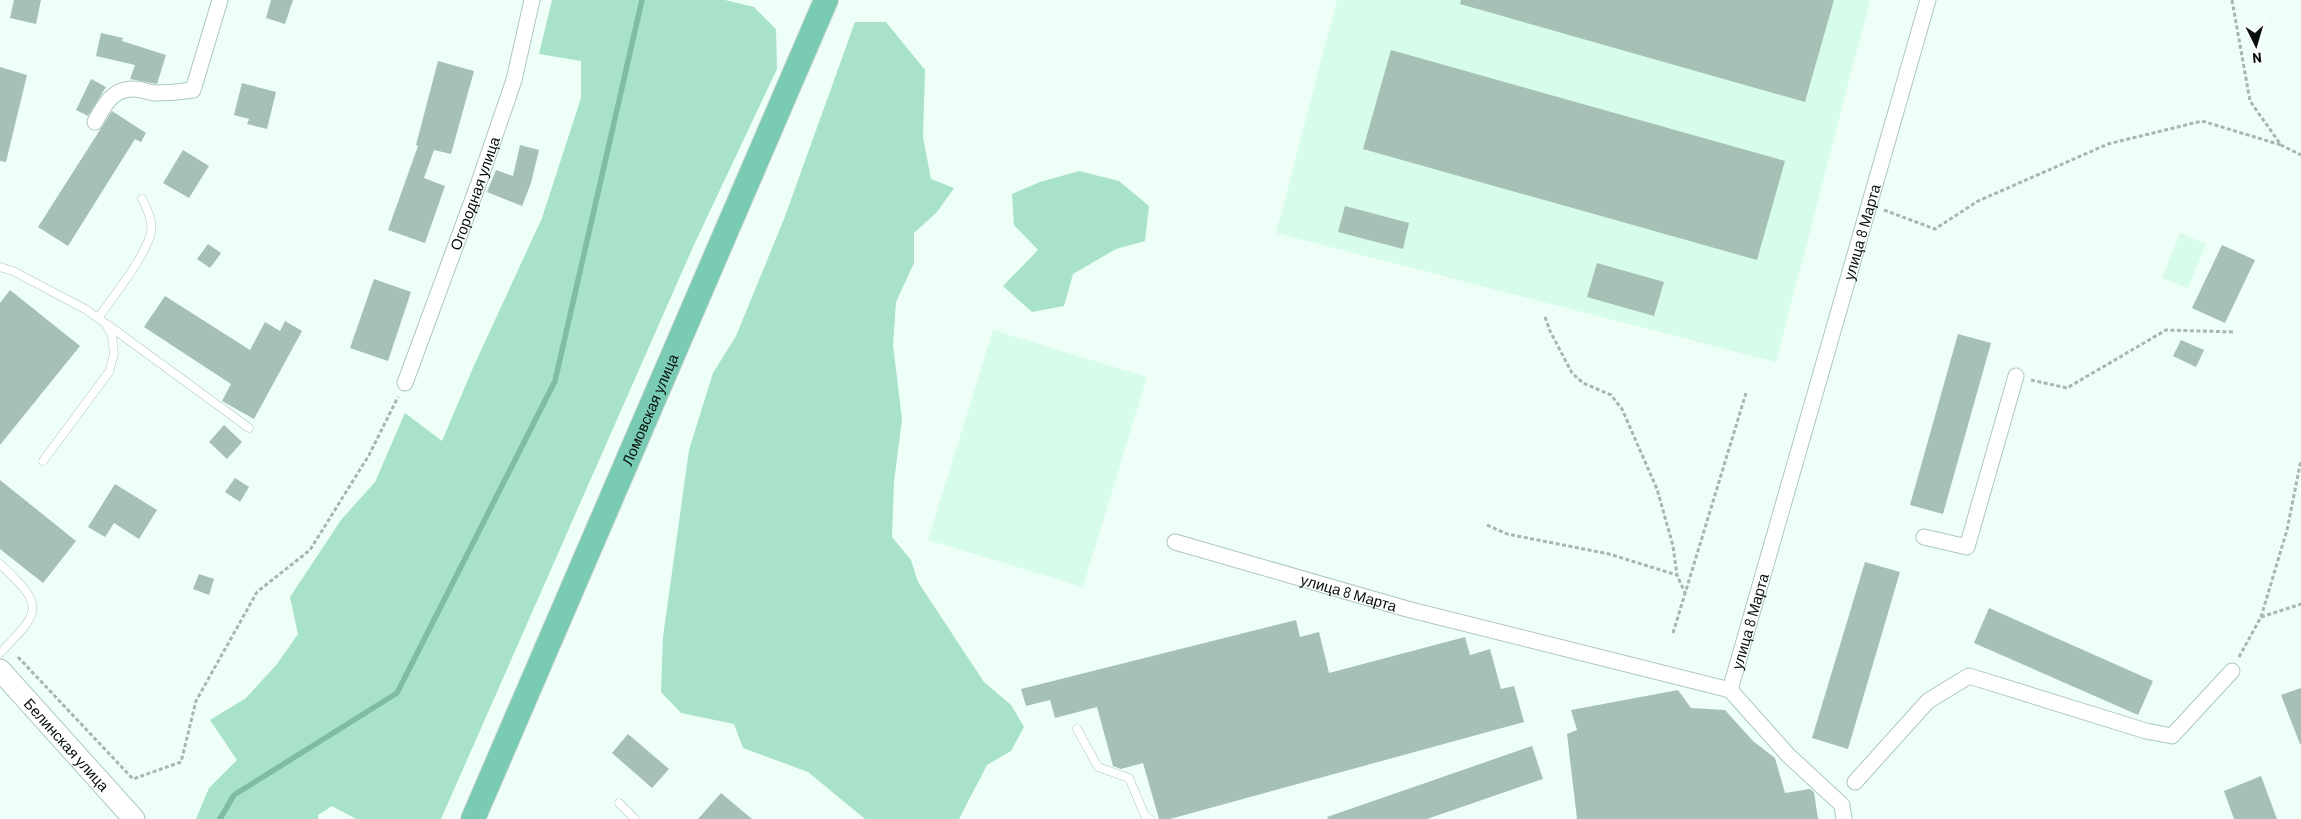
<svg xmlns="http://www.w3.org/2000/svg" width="2301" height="819" font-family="Barlow,sans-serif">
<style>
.built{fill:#d7fcec}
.green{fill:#a8e2cb}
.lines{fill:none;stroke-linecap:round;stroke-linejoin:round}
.stream{stroke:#7ebca4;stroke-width:5.5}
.building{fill:#a6c0b5}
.service-casing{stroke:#adc8bd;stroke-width:9}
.minor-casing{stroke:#adc8bd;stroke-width:17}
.secondary-casing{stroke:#adc8bd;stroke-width:23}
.primary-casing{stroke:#dcdddd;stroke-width:26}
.path{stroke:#a7b6af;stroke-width:3;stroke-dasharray:4 2.5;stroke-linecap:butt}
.service{stroke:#fff;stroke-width:8}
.minor{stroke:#fff;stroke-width:15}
.secondary{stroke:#fff;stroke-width:21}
.primary{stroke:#7acbb4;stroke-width:24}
.labels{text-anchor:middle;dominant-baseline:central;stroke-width:4.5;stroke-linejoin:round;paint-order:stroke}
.street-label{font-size:15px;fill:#060f0b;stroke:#fff}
</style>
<rect width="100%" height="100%" fill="#eefff7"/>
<g class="built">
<polygon points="1337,0 1870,0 1776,362 1276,233"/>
<polygon points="2180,233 2206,244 2188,288 2162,278"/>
<polygon points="993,330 1147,377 1083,587 928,540"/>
</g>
<g class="green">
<polygon points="552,0 725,0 754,7 776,29 777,69 693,247 441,819 356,819 332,806 318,815 318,819 196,819 209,788 237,760 210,720 246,698 277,664 298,634 290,597 341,520 375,482 405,413 442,441 472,370 542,218 581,98 581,61 539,54"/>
<polygon points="855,22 886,22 925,70 923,137 931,179 954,188 937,212 914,233 914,263 896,302 893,345 902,419 894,482 892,537 911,560 918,582 984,682 1011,705 1024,727 1011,751 987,765 959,819 865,819 808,772 743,748 734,724 681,713 661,692 663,637 689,450 713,373 736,336 784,219"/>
<polygon points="1079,171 1119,181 1149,206 1145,241 1116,249 1073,274 1064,306 1032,312 1003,286 1038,250 1014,225 1012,194 1040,182"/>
</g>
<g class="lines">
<polyline class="stream" points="220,819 234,795 397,693 555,381 642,0"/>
</g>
<g class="building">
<polygon points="14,0 41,0 36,24 10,18"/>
<polygon points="271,0 293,0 285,24 266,18"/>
<polygon points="1461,0 1834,0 1805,102 1460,4"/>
<polygon points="101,33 123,38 122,41 166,55 157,84 130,79 135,65 96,56"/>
<polygon points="1391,50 1785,161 1757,260 1363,149"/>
<polygon points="438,61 474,71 451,154 434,150 424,178 445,186 425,243 388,230 418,146 416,145"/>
<polygon points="0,67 27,75 6,162 0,161"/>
<polygon points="91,79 106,87 88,116 76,110"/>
<polygon points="242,83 276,92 267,129 247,124 249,119 234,115"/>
<polygon points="112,111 146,133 141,142 135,139 68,246 38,227"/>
<polygon points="520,145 539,150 531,183 522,206 487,192 496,170 513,176"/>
<polygon points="183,150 209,166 189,198 163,183"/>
<polygon points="1345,206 1409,223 1403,249 1338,232"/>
<polygon points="208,244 221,253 210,268 197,259"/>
<polygon points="2222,245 2255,260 2225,323 2192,308"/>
<polygon points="1597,263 1664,282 1654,316 1587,297"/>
<polygon points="374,279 411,292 388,361 350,348"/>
<polygon points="10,290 80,346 0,445 0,303"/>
<polygon points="165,296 250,350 265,322 280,331 285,321 302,331 254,419 222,401 231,384 144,327"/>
<polygon points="1958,334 1991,343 1943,514 1910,505"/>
<polygon points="2181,340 2204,350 2196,367 2173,356"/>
<polygon points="224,425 242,442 227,459 209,442"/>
<polygon points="235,478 249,487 240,502 225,492"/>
<polygon points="0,480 76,541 43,583 0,549"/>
<polygon points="115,484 157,510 139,539 114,523 105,537 88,527"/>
<polygon points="1865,562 1900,572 1848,749 1812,738"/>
<polygon points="199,574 214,579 209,595 193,589"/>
<polygon points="1989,608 2153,681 2138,715 1974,643"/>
<polygon points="1296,620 1300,637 1319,632 1329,673 1465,637 1470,655 1490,649 1501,689 1514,686 1524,722 1170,819 1159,819 1143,763 1121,769 1113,766 1097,707 1055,718 1050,700 1026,706 1021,689"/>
<polygon points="2301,688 2301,744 2300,744 2281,695"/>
<polygon points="1678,690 1691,708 1725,710 1753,741 1775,758 1785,793 1810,789 1814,792 1818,819 1577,819 1567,734 1577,730 1571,710"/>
<polygon points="628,734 669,769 652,788 612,753"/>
<polygon points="1532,746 1543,779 1427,819 1328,819 1327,817"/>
<polygon points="2261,776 2277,819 2234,819 2224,791"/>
<polygon points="721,793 752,819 698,819"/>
</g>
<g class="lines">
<defs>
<g id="service">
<polyline points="0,267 13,271 85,309 105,323 112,335 114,354 109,372 43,461"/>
<path d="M98 318C113 297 146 256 151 232 153 220 147 209 142 199"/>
<polyline points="108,325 249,428"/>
<path d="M0 564C46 607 41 611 0 653"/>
<polyline points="1077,729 1098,767 1129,778 1145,816 1150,819"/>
<polyline points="619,803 635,819"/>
</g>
<g id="minor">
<path d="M95 122C104 105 113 88 134 89 141 89 147 92 154 93 167 93 180 92 193 90L220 0"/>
<path id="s1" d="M405 383 478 185 514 80 532 0"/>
<polyline points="1924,537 1967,547 2016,376"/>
<path id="s2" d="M1175 542 1407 609 1730 690 1928 0"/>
<polyline points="1730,690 1788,755 1842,805 1844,819"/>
<polyline points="1855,782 1928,701 1969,676 2146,731 2172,736 2232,671"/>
</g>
<g id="secondary">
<path id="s3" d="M0 670 134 819"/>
</g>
<g id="primary">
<path id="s4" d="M473 819 826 0"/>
</g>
</defs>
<use href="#service" class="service-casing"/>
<use href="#minor" class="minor-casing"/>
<use href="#secondary" class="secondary-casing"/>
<use href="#primary" class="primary-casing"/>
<g class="path">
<polyline points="2232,0 2250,101 2281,145 2301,155"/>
<polyline points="1884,210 1935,229 1978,201 2108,144 2202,121 2281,145"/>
<polyline points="1545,317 1550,331 1572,373 1583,383 1611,395 1622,409 1657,489 1673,546 1677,575 1685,593"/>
<polyline points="2031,380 2067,388 2166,330 2235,332"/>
<polyline points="1487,525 1507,534 1609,554 1677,575"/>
<polyline points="2261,617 2301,604"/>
<polyline points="1673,633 1746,393"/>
<polyline points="18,657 133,779 181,762 196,701 257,592 310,550 369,455 398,397"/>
<polyline points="2239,657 2261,617 2287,530 2301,460"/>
</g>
<use href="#service" class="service"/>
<use href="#minor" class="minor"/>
<use href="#secondary" class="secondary"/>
<use href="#primary" class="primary"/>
</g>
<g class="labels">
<g class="street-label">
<text stroke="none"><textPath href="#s1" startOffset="202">Огородная улица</textPath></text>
<text stroke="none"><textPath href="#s2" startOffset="1051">улица 8 Марта</textPath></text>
<text stroke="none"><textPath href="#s4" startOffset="446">Ломовская улица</textPath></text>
<text stroke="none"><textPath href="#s2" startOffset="181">улица 8 Марта</textPath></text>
<text stroke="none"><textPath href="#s2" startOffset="646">улица 8 Марта</textPath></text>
<text stroke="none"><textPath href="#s3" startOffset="100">Белинская улица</textPath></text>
</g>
</g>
<g transform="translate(2256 45) rotate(175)" stroke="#ffffff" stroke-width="4" paint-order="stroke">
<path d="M0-4L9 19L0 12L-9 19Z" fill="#060f0b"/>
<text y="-8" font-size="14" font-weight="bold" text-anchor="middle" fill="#060f0b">N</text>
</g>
</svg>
